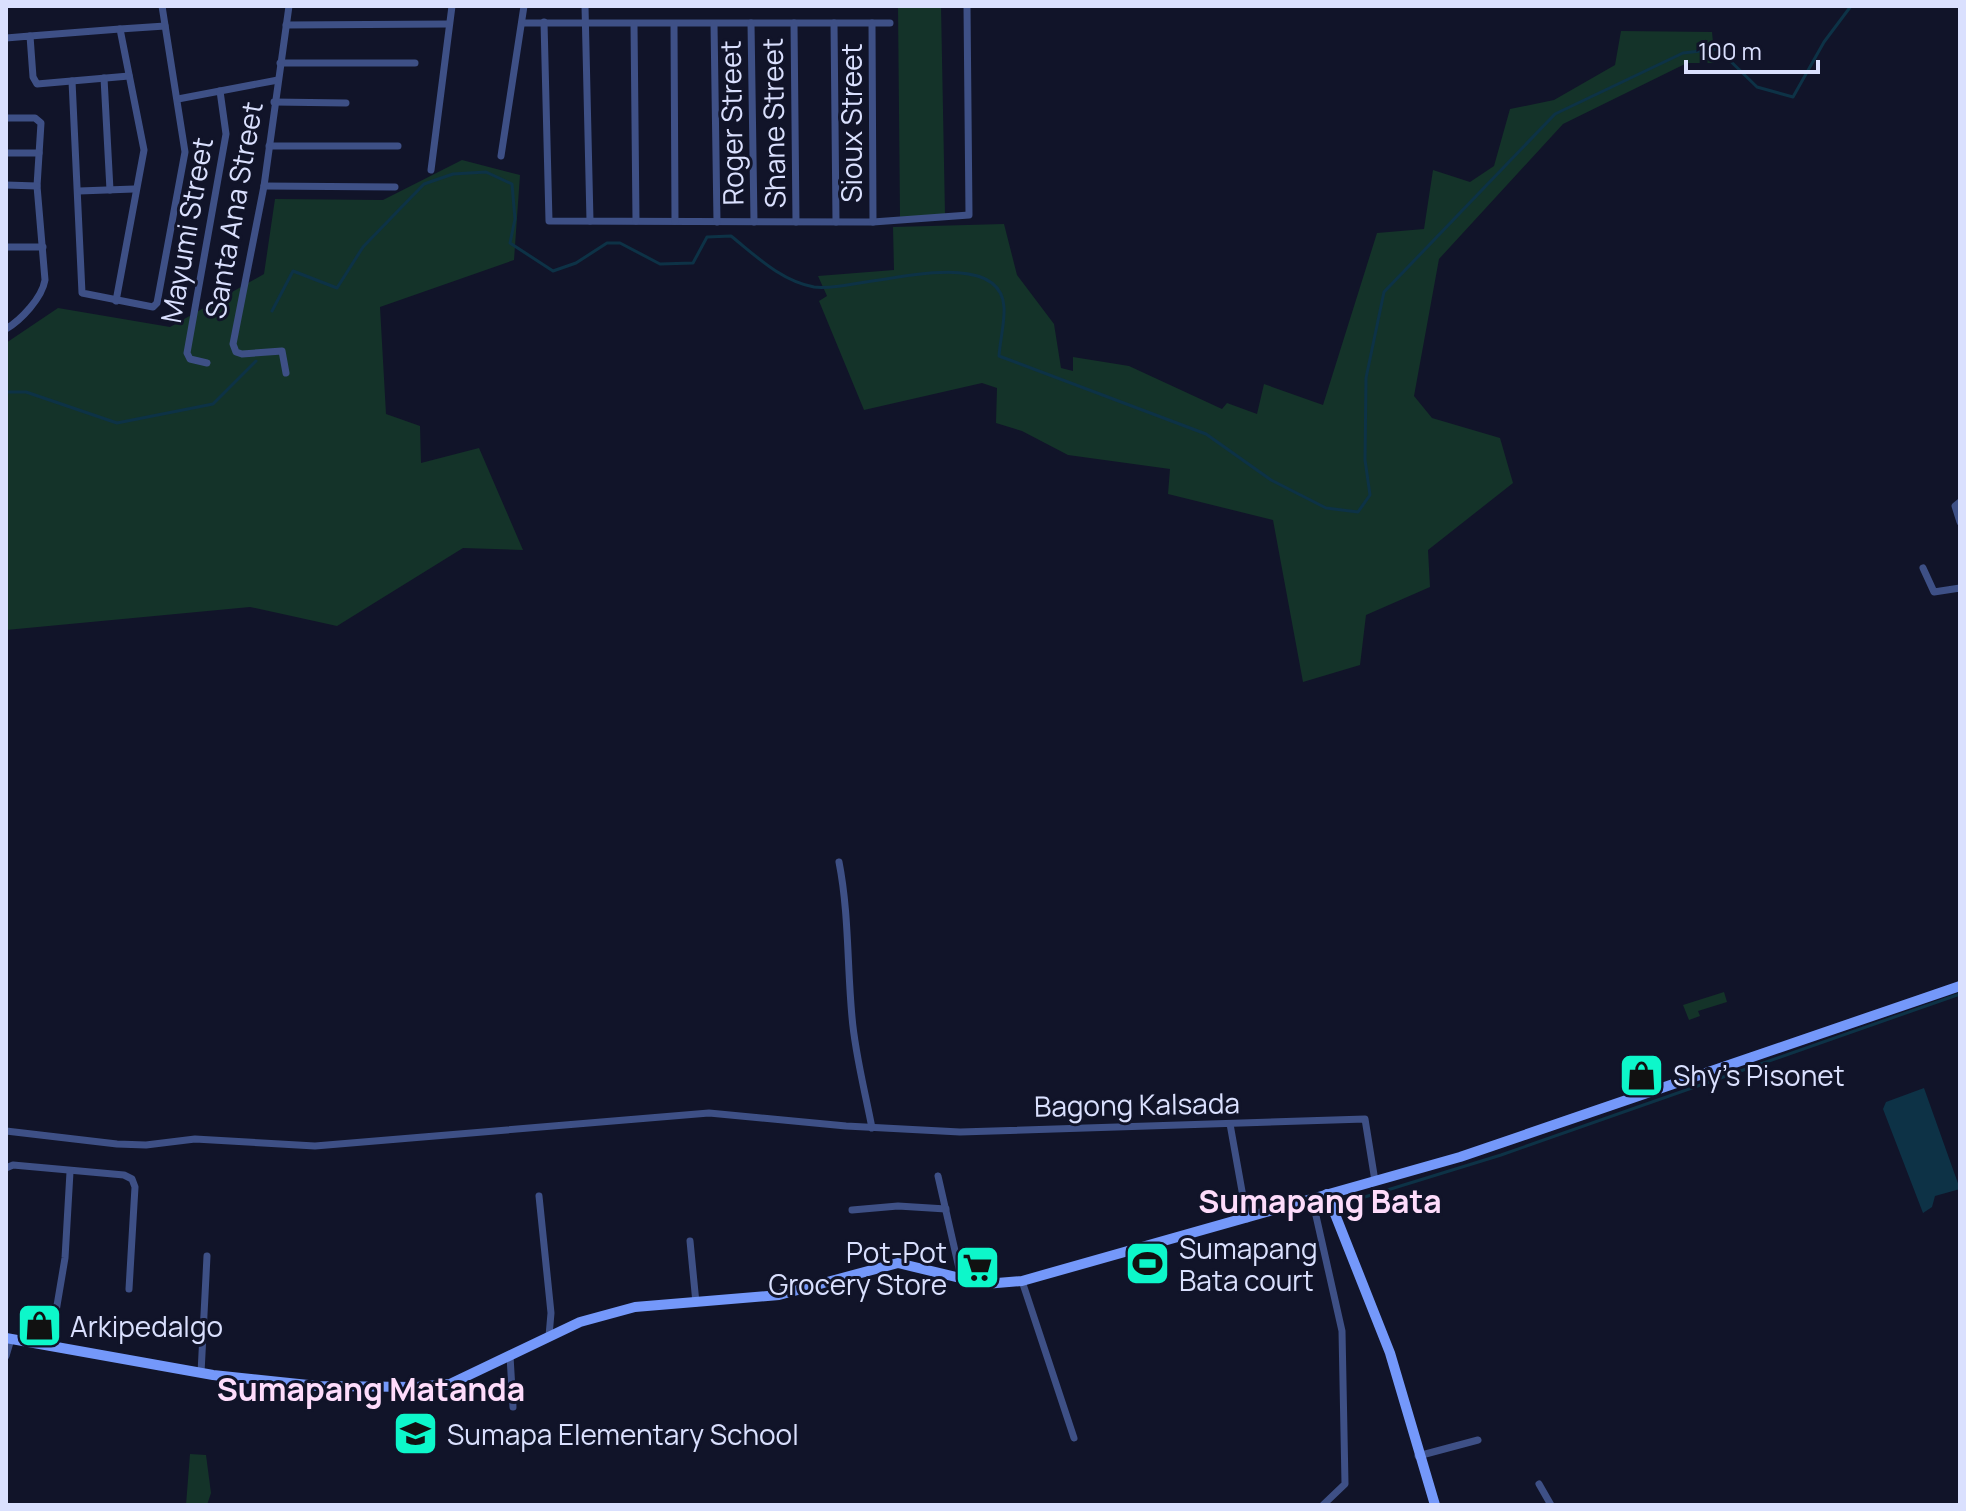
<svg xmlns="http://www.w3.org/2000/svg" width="1966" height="1511" font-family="Manrope,sans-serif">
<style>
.green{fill:#143329}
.water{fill:#0d3246}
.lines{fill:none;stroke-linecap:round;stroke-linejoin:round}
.stream{stroke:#0d3246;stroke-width:3}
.street{stroke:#3e5086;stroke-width:7}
.secondary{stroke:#7498fa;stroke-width:10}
.labels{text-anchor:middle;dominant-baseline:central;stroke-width:6;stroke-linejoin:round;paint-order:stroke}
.street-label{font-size:28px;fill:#dae0fe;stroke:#111429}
.poi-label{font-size:28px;fill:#dae0fe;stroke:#111429;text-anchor:start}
.quarter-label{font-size:32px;font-weight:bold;fill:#fedcfb;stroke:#111429}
</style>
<rect width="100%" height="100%" fill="#111429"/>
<g class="green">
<polygon points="898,6 941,6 945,215 900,217"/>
<polygon points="1621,31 1712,32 1715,63 1687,63 1563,124 1439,259 1414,396 1432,418 1500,438 1513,483 1428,550 1430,587 1366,615 1360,665 1303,682 1273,520 1168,494 1170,469 1068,455 1022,431 996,423 997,388 982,383 864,410 819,301 827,296 818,276 894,270 893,227 1004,224 1017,275 1054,324 1061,368 1073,371 1073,357 1129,366 1222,409 1227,403 1257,414 1264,384 1323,405 1377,233 1424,229 1433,170 1470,182 1494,166 1510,109 1554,100 1615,65"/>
<polygon points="462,160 520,175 514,260 380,307 386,414 420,426 421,463 479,448 523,550 463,548 337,626 250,607 6,630 6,343 58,308 170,327 264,274 275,199 383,200"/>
<polygon points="1724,992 1727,1002 1698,1011 1700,1016 1689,1020 1683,1005"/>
<polygon points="1151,1247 1160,1277 1146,1281 1137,1251"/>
<polygon points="190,1454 206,1455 211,1493 207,1505 186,1505"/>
</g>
<polygon class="water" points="1924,1088 1960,1189 1935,1196 1932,1207 1923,1213 1883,1109 1886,1102"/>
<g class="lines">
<g class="stream">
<path d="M272 311 293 271 337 288 363 247 424 184 453 174 486 172 512 184 515 219 510 243 553 271 576 263 607 243H620L660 264 693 263 707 237 731 236C756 256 781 281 814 287 854 293 1000 239 1004 307 1005 322 1000 340 999 356L1206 434 1271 480 1326 508 1358 512 1370 495 1365 460 1366 378 1384 292 1555 114 1683 53 1718 49 1757 87 1793 97 1824 42 1851 6"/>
<polyline points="6,392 26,392 117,423 213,404 256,361"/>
<polyline points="1316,1212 1501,1155 1960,994"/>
</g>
<g class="street">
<polyline points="585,6 590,221"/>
<polyline points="544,22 549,221 873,222 969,215 967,6"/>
<polyline points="522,23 890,23"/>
<polyline points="751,23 754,222"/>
<polyline points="794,23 796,222"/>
<polyline points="834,23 836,222"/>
<polyline points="872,23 873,222"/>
<polyline points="634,24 636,221"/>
<polyline points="674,24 675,221"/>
<polyline points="714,24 717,222"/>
<polyline points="286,25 449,24"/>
<polyline points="120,29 165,26"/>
<polyline points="30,36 120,29 144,150 116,301"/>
<polyline points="6,38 30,36 33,77 37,84 129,76"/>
<polyline points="280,63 415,63"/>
<polyline points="104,78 110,190"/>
<polyline points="72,81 82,293 153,307 157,303 185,152 162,6"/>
<polyline points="178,99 278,80"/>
<polyline points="274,102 346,103"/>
<path d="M6 118H35L41 123 37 186 45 280C42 298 21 320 6 329"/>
<polyline points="269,146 398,146"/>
<polyline points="6,153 39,153"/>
<polyline points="501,156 524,6"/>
<polyline points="431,170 452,6"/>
<polyline points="6,185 37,186"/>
<polyline points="264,186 395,187"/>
<polyline points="79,191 134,189"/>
<polyline points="6,247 43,247"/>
<polyline points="207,363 190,359 187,353 226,134 220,91"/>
<polyline points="286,373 282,351 242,354 236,352 233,344 264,186 289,6"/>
<polyline points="1960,502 1955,506 1960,522"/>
<polyline points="1923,568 1934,592 1960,588"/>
<path d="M839 862C849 913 847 964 852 1017 855 1054 865 1091 872 1128"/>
<polyline points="1230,1124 1247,1219"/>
<polyline points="6,1131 117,1144 146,1145 195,1139 315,1146 709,1113 846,1126 960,1132 1365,1119 1375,1181"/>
<polyline points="6,1168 13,1165 124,1175 132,1179 135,1187 129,1289"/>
<polyline points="938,1176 961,1277"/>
<polyline points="539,1196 551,1313 549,1336"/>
<polyline points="1312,1198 1342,1331 1345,1484 1323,1505"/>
<polyline points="852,1210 898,1206 946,1209"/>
<polyline points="690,1241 696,1303"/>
<polyline points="1022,1281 1074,1438"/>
<polyline points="50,1347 65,1258 70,1172"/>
<polyline points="6,1356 11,1339"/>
<polyline points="510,1356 513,1407"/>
<polyline points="201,1373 207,1256"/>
<polyline points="1418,1456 1478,1440"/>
<polyline points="1539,1484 1551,1505"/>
</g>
<g class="secondary">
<polyline points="1327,1194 1390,1353 1435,1505"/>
<polyline points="6,1338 213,1375 318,1386 416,1387 450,1384 580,1322 635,1307 779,1295 898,1263 985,1284 1022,1281 1460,1157 1960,986"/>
</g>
</g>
<defs>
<symbol id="shop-square" viewBox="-11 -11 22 22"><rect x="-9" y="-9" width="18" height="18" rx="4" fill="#0df7ca" stroke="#111429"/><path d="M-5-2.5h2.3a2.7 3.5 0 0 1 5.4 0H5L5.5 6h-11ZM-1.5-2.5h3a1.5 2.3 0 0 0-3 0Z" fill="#111"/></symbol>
<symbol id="stadium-square" viewBox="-11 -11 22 22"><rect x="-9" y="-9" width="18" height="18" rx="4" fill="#0df7ca" stroke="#111429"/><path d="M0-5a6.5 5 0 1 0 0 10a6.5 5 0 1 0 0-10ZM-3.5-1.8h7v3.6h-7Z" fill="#111"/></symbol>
<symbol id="supermarket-square" viewBox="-11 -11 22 22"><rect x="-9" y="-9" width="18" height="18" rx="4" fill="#0df7ca" stroke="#111429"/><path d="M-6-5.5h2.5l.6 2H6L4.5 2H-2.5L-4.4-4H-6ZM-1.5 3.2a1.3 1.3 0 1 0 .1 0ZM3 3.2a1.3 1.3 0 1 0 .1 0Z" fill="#111"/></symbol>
<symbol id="school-square" viewBox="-11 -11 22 22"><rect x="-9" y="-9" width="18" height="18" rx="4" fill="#0df7ca" stroke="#111429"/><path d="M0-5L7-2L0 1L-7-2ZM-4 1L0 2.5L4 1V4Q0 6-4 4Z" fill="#111"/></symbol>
</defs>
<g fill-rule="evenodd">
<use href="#shop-square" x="1616" y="1050" width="51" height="51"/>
<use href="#stadium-square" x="1122" y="1238" width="51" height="51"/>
<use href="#supermarket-square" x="952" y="1242" width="51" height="51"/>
<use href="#shop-square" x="14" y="1300" width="51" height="51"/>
<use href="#school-square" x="390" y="1408" width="51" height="51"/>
</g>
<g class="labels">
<g class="street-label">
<text transform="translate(731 123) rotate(-91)">Roger Street</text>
<text transform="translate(773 123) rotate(-91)">Shane Street</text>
<text transform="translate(851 123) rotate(-90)">Sioux Street</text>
<text transform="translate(233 210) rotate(-80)">Santa Ana Street</text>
<text transform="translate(186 230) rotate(-80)">Mayumi Street</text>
<text transform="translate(1137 1104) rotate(-1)">Bagong Kalsada</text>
</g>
<g class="poi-label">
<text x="1673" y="1075">Shy's Pisonet</text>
<text x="1179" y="1248">Sumapang<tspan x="1179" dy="32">Bata court</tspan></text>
<text x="947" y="1252" text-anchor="end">Pot-Pot<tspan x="947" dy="32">Grocery Store</tspan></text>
<text x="70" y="1326">Arkipedalgo</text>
<text x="447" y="1434">Sumapa Elementary School</text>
</g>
<g class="quarter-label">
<text x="1320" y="1201">Sumapang Bata</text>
<text x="371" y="1389">Sumapang Matanda</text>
</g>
</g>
<rect width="1966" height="1511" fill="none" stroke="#dae0fe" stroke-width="16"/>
<path d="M1686 60v12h132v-12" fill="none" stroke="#dae0fe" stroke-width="4"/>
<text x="1698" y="60" font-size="24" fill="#dae0fe" stroke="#111429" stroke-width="6" paint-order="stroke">100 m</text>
</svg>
